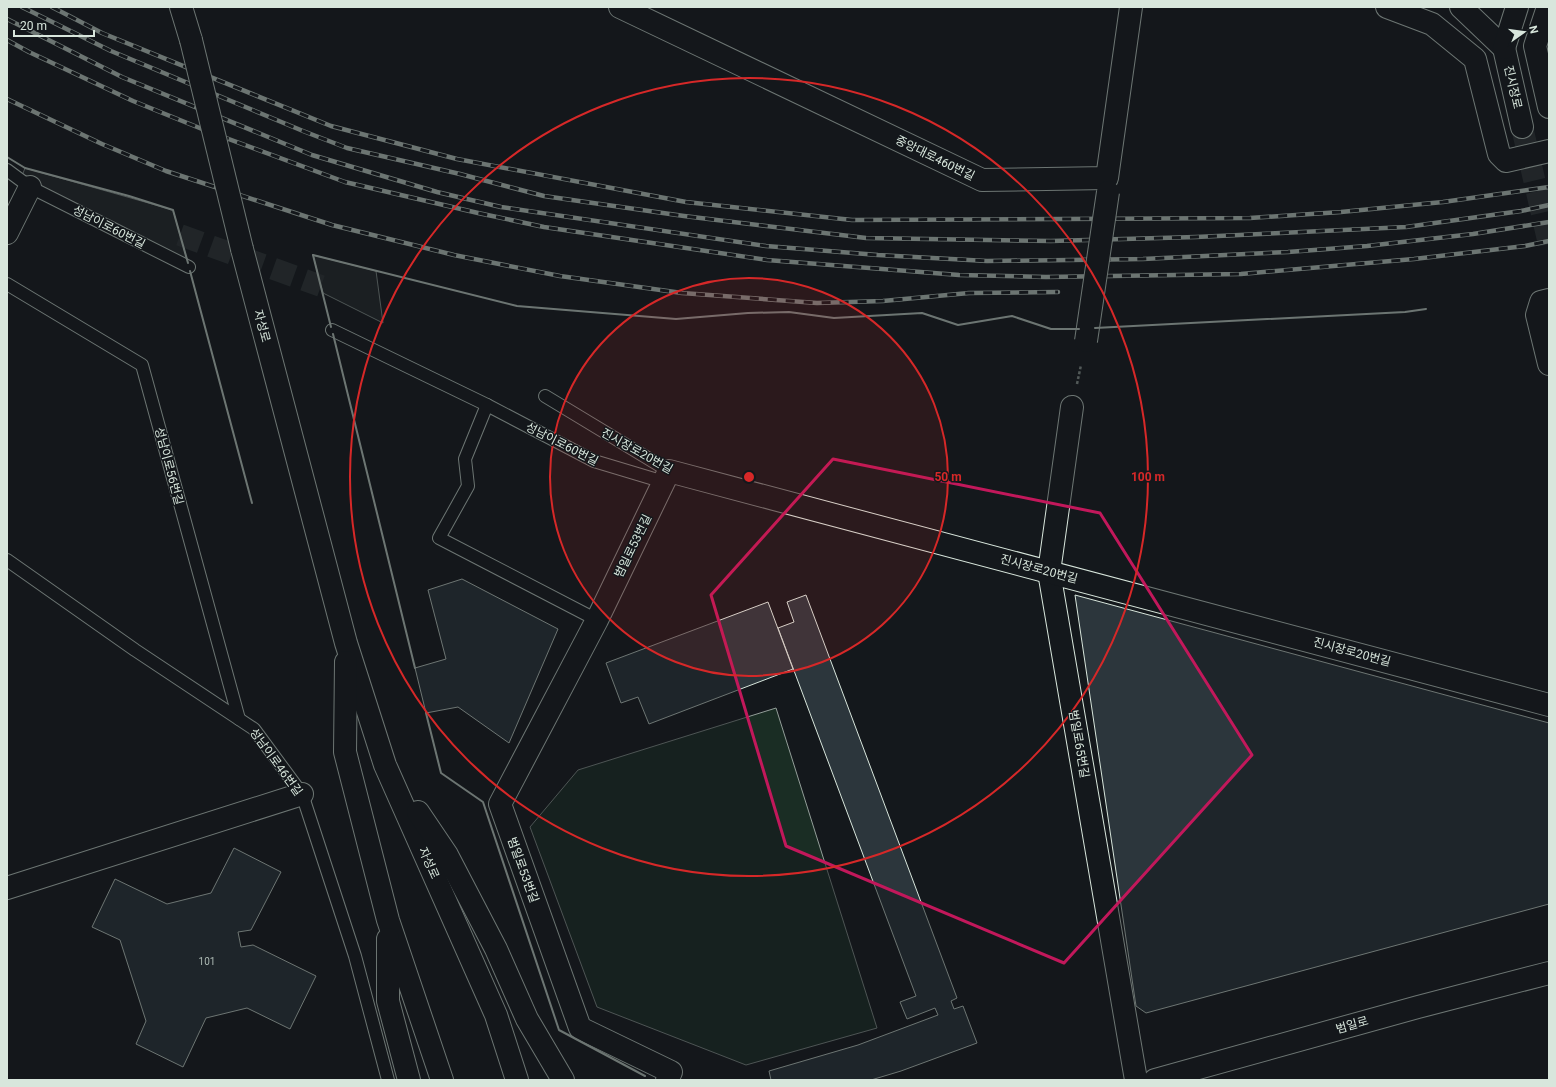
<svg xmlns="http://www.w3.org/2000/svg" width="1556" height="1087" font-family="Roboto,'Noto Sans KR',sans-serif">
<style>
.green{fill:#1a2d24;stroke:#939e99}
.parking{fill:#24282b;stroke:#939e99}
.building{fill:#2c363c;stroke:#d8e6dc}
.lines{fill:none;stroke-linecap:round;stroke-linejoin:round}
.street-tunnel{stroke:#313739;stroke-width:22;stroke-dasharray:22 11;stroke-linecap:butt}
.secondary-tunnel{stroke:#313739;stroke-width:22;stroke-dasharray:22 11;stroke-linecap:butt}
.lane-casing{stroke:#d8e6dc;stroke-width:14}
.street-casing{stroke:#d8e6dc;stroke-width:24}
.secondary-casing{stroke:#d8e6dc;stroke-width:24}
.path{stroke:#9da8a2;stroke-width:2.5;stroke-dasharray:3 2;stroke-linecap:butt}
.lane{stroke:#14181c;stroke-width:12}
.street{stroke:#14181c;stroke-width:22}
.secondary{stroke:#14181c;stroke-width:22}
.rail-casing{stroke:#d8e6dc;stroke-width:4.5}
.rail{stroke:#14181c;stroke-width:3;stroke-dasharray:9;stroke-linecap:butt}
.street-bridge-casing{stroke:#d8e6dc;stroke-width:24;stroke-linecap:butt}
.secondary-bridge-casing{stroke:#d8e6dc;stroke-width:24;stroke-linecap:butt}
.street-bridge{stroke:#14181c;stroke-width:22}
.secondary-bridge{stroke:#14181c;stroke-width:22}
.wall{stroke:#d8e6dc;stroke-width:2}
.marked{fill:none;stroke:#c2185b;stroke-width:3;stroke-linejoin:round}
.ring{fill:none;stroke:#d62828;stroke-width:2}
.labels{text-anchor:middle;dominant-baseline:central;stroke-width:3;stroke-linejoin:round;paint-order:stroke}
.number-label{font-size:10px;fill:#adbab4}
.street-label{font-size:12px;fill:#d8e6dc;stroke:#14181c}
.centre{fill:#d62828;stroke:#14181c;stroke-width:2}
.ring-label{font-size:12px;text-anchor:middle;font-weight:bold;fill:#d62828;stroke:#14181c;stroke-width:3;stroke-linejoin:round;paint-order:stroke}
</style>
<rect width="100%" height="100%" fill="#14181c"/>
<polygon class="green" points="776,708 877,1028 746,1065 597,1007 530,827 578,770"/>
<g class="parking">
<polygon points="25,168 173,210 189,267 20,181"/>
<polygon points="313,255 376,271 383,323 323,293"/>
</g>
<g class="building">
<polygon points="462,579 558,629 509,743 458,707 426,713 415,668 446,659 428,590"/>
<polygon points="806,595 957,998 951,1001 954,1009 963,1006 977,1043 901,1071 871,1080 771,1080 769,1071 858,1045 938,1015 935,1008 907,1019 900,1002 916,996 778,628 794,622 787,602"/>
<polygon points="1075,595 1549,723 1549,904 1146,1013 1136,1006"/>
<polygon points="768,602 793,669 649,724 638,697 621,703 606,663"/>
<polygon points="234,848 281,872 251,930 238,932 241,947 253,945 316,976 290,1029 247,1008 206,1018 183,1067 136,1044 146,1021 120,940 92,927 115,879 167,904 211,893"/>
</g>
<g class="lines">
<polyline class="street-tunnel" points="180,235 321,286"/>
<polyline class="secondary-tunnel" points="1522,127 1549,244"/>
<defs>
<g id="lane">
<polyline points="7,170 30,187 189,267"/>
<polyline points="7,284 142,365 239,719"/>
<polyline points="332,330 487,405 594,461 664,482"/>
<polyline points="545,396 669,471"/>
<polyline points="487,405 465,459 468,486 439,538 597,620"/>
<polyline points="7,560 135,650 254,729 302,794 355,956 388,1080"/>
</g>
<g id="street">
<polyline points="620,7 982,180 1107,178 1131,7"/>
<polyline points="7,233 30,187"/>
<polyline points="1072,407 1049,572 1136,1080"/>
<polyline points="7,888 302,794"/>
<polyline points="667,1080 671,1072 580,1028 500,804 597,620 669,471 1549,705"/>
</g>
<g id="secondary">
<polyline points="181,7 191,40"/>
<polyline points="1387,7 1432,24 1475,59 1499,154 1506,161 1549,151"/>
<polyline points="1461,7 1504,48"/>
<polyline points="1548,7 1535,46 1549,107"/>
<polyline points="1504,48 1522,127"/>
<polyline points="1504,48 1517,7"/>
<polyline points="242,249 346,643 385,765 496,1015 517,1080"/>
<polyline points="1549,300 1541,302 1537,315 1549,364"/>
<polyline points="346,662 345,752 388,920 442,1080"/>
<polyline points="418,812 447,855 496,949 527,1019 563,1080"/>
<polyline points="388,939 388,1001 409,1080"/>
<polyline points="1155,1080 1418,1007 1549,973"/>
</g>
</defs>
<use href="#lane" class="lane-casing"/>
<use href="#street" class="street-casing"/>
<use href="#secondary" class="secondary-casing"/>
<polyline class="path" points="1077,384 1081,365"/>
<use href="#lane" class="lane"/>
<use href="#street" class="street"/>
<use href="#secondary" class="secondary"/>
<defs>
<g id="rail">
<polyline points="22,7 111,51 303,131 347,148 460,174 544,196 684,216 866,238 1051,241 1196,237 1406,227 1521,211 1549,205"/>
<polyline points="52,7 102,33 331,126 457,159 686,202 852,220 1250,218 1341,212 1443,202 1549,187"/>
<polyline points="7,19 122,77 312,155 437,192 501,207 766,246 878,255 987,261 1143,259 1288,252 1367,246 1473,234 1549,222"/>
<polyline points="7,40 29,52 133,101 207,131 345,182 478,213 544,227 767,260 959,275 1046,277 1241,274 1414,259 1525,246 1549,241"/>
<polyline points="7,99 102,144 166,171 332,225 454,255 560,276 682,293 817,303 883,301 969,293 1058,292"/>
</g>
</defs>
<use href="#rail" class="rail-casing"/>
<use href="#rail" class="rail"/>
<defs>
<polyline id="street-bridge" points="1086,341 1108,192"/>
<polyline id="secondary-bridge" points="191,40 242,249"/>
</defs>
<use href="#street-bridge" class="street-bridge-casing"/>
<use href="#secondary-bridge" class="secondary-bridge-casing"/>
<use href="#street-bridge" class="street-bridge"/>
<use href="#secondary-bridge" class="secondary-bridge"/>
<g class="wall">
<polyline points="7,157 25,168 129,196 173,210 188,263"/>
<polyline points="313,255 517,306 676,319 748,313 789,312 834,318 922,313 958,325 1012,316 1051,329 1079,329"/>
<polyline points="313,255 331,327"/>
<polyline points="190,271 252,503"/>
<polyline points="1095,328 1405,312 1426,309"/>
<polyline points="333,334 415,668"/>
<polyline points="426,713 441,773 483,802 559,1030 645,1076"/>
</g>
</g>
<path d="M0 0H1556V1087H0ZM833 459 1100 513 1252 755 1064 963 786 846 711 595Z" fill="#14181c" fill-opacity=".55" fill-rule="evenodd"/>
<path class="marked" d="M833 459 1100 513 1252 755 1064 963 786 846 711 595Z"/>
<circle cx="749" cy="477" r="199" fill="#d62828" fill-opacity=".12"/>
<g class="ring">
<circle cx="749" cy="477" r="199"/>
<circle cx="749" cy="477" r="399"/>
</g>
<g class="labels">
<g class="number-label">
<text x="207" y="961">101</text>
</g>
<g class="street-label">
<text transform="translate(1513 87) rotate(77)">진시장로</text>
<text transform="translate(935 158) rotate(26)">중앙대로460번길</text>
<text transform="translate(109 227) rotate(27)">성남이로60번길</text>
<text transform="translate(262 326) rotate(75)">자성로</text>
<text transform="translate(562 444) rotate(27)">성남이로60번길</text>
<text transform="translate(637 451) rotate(29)">진시장로20번길</text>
<text transform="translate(169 466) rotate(75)">성남이로56번길</text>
<text transform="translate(633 546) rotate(-64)">범일로53번길</text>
<text transform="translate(1039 569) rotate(15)">진시장로20번길</text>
<text transform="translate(1352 652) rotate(15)">진시장로20번길</text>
<text transform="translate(1079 744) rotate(80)">범일로65번길</text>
<text transform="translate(276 762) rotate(54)">성남이로46번길</text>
<text transform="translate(429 863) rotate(66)">자성로</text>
<text transform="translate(523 870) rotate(70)">범일로53번길</text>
<text transform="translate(1352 1025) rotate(-16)">범일로</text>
</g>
</g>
<circle cx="749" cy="477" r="6" class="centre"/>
<g class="ring-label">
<text x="948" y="481">50 m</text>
<text x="1148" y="481">100 m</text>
</g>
<rect width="1556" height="1087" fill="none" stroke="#d8e6dc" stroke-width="16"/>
<g transform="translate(1524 32) rotate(76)" stroke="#14181c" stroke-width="3" paint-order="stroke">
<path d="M0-3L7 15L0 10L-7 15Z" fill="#d8e6dc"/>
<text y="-6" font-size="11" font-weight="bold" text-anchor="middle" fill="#d8e6dc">N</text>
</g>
<path d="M14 30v6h80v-6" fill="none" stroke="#d8e6dc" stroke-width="2"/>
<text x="20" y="30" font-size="12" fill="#d8e6dc" stroke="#14181c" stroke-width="3" paint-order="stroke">20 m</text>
</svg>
